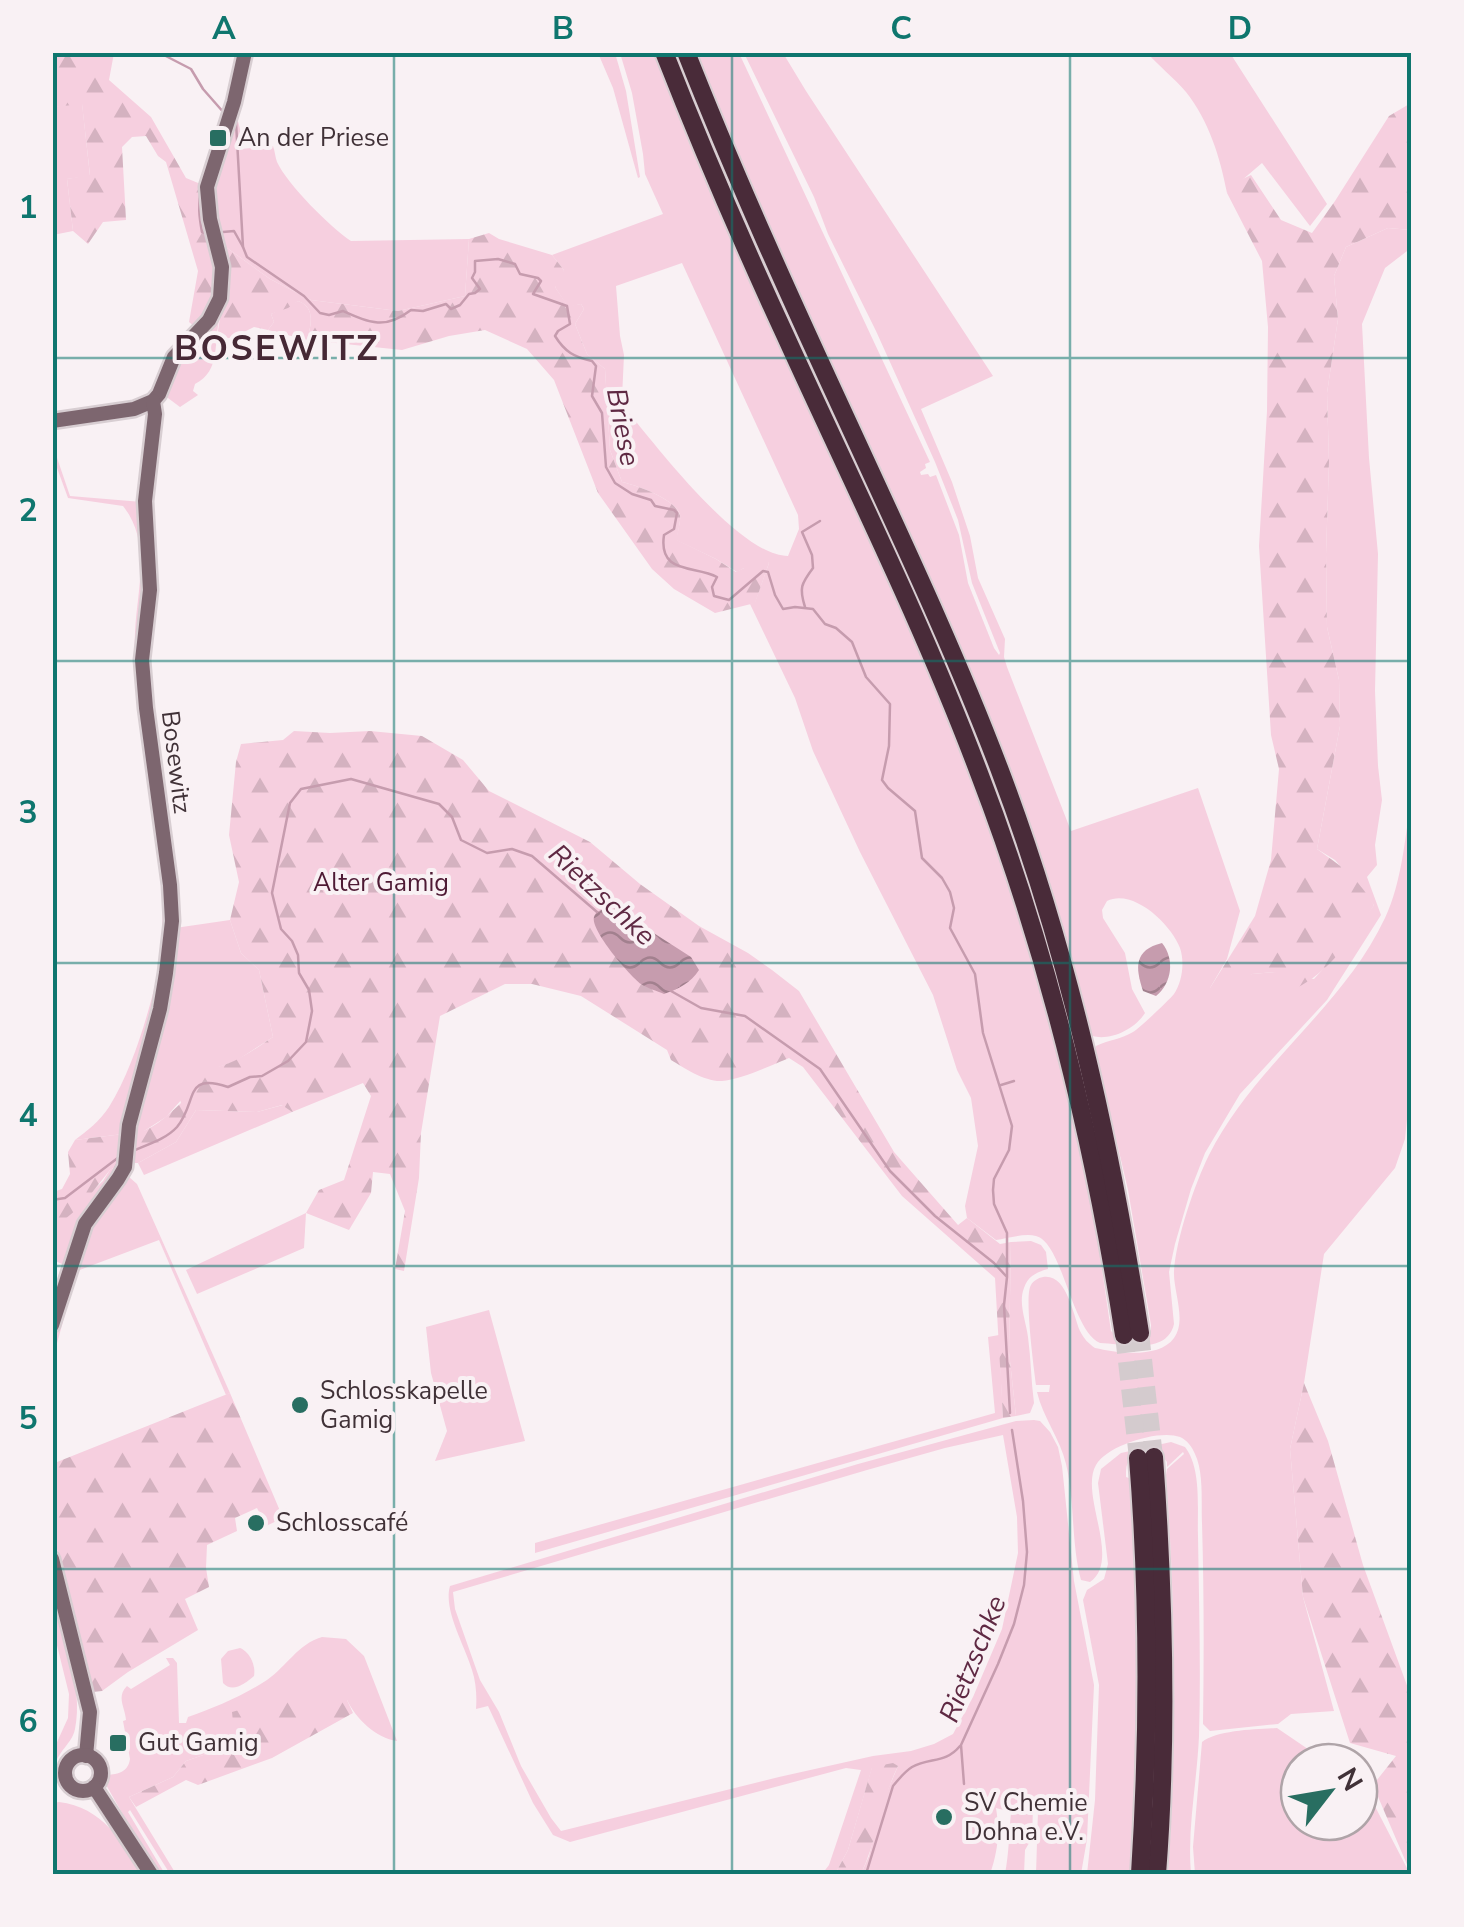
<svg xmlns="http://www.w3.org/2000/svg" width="1464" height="1927" font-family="'Nunito Sans',sans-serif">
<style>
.grass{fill:#f6cfdf;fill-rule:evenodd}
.forest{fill:url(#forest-firs)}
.water{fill:url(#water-waves)}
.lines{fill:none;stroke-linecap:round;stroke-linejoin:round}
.stream{stroke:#c69cae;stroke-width:2.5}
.highway-tunnel{stroke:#d4cbce;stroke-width:18;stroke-dasharray:18 9;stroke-linecap:butt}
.secondary-casing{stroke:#d8ced2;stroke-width:19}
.highway-casing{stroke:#d8ced2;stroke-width:22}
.secondary{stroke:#7d666f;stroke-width:14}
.highway{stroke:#492b39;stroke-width:18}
.grid{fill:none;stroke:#0f766e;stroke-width:2.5;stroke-opacity:0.55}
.poi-dot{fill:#286e61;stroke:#f9f1f4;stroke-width:4}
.labels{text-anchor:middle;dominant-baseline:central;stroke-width:8;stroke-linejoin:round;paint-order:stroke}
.poi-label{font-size:25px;fill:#403137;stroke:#f9f1f4;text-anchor:start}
.street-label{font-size:25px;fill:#403137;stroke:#f9f1f4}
.park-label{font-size:25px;fill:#4e1a34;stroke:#f9f1f4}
.water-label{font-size:28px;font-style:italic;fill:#5f2943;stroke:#f9f1f4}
.district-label{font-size:35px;font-weight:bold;letter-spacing:2.5px;fill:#462835;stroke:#f9f1f4}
.neatline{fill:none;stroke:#0f766e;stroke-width:4}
.grid-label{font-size:32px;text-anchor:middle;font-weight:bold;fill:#0f766e}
</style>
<defs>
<pattern id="forest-firs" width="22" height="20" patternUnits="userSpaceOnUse" patternTransform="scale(2.5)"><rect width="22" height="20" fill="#f6cfdf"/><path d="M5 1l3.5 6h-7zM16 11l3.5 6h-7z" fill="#d4b2c0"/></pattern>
<pattern id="water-waves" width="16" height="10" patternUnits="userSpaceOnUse" patternTransform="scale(2.5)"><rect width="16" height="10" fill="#c69cae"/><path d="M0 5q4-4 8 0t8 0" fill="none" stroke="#a2808e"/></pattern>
</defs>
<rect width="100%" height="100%" fill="#f9f1f4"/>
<g class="grass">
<polygon points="598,53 615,53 626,91 640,177 638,178 613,88"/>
<path d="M620 53H654L689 143 892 589 957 742 986 819 1030 950 1058 1049 1092 1201 1111 1331C1120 1341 1140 1338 1151 1330V1325L1128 1190 1095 1049 1096 1046C1108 1040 1122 1039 1133 1032 1139 1029 1170 999 1174 994 1182 982 1185 963 1180 948 1171 924 1133 888 1107 901L1102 910 1103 918 1125 953 1132 989 1145 1013C1135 1029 1111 1041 1092 1036 1071 958 1051 879 1022 804 926 548 797 306 696 53H739L930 462 925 464 926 468 920 472 921 475 928 474 930 477 936 475 959 535 968 583 994 648 999 655 1000 653 972 583 958 520 935 462 876 331 828 234 814 197 744 53H783L806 91 993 376 921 409 952 482 970 536 978 578 1005 639 1004 657 1007 667 1071 831 1198 788 1240 911 1227 959 1210 988 1252 974 1275 972 1314 979 1345 945 1374 905 1335 860 1317 849 1340 726 1339 680 1327 627 1326 554 1329 462 1327 393 1338 319 1334 276 1346 247 1388 228 1411 230V248L1385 268 1362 324 1369 458 1378 554 1375 691 1378 766 1382 800 1375 845 1377 865 1367 877 1381 915 1327 1000 1240 1094 1205 1153 1191 1189 1175 1244 1169 1272 1174 1324C1167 1355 1124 1344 1100 1343 1071 1330 1063 1243 1036 1236 1025 1233 1008 1238 996 1240L967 1218 965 1206 978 1146 971 1098 957 1070 933 995 860 852 813 751 795 698 750 604 755 602 769 563 744 552V568L737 572 716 559 676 540C677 534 681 522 680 515 676 499 636 485 622 482L610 450 605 369 587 354 575 324 584 309 581 304 568 307 555 287 564 270 552 255 663 214 645 174 643 154 632 93ZM682 263 798 515 799 529 788 556C740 556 659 449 628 412L622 398 624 355 620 336 616 286Z"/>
<path d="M1147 53H1230L1327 204 1310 226 1262 163 1227 193C1220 157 1209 121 1186 92 1174 78 1159 66 1147 53Z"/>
<polygon points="82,103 90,176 67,179 73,231 53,235 52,107"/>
<path d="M234 117H237L240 129 241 149 273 146C275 151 275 157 277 162 287 184 331 228 351 241L469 239 465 296 398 311 311 300 270 279 223 245 214 218 212 187Z"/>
<path d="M298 301C316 307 311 326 307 340L268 330 274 322 271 314Z"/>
<path d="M217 316 220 317C213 339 222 371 195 384L193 391 198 395 180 407 164 395 172 368Z"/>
<path d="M52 443 70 496 142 502 146 563 140 629 166 894 163 970 158 968C177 856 130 745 135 632 137 590 152 542 123 506L68 498 53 457Z"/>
<path d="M1411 799 1412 1070 1405 1139 1395 1168 1324 1254 1304 1383 1290 1449 1303 1597 1334 1711 1291 1714 1278 1724 1210 1731 1203 1724C1204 1657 1204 1590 1202 1523 1201 1502 1204 1473 1195 1454 1192 1447 1187 1440 1180 1437 1160 1429 1107 1445 1096 1465 1079 1494 1122 1560 1090 1582L1081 1580C1071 1543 1075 1502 1066 1464 1060 1438 1043 1418 1037 1392H1049L1050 1385H1036C1034 1369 1024 1295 1031 1285 1033 1281 1038 1278 1043 1277 1067 1273 1073 1315 1080 1331 1084 1339 1088 1343 1095 1348 1117 1353 1159 1359 1174 1338 1187 1320 1173 1291 1174 1271 1176 1239 1195 1183 1209 1155 1254 1065 1342 1009 1385 918 1402 882 1405 838 1411 799Z"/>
<polygon points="230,920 241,953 259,970 273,1037 236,1061 207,1071 166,1117 141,1133 131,1134 175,928"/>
<path d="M158 974 162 975 123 1134 75 1140C87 1131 100 1121 109 1107 133 1068 147 1018 158 974Z"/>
<polygon points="283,1105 292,1112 144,1175 138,1163 176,1142 196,1110 257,1112"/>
<polygon points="121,1164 71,1254 53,1312 53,1294 62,1264 53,1260 53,1229 103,1181 110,1170"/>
<polygon points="129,1177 137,1184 230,1393 226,1395 159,1240 77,1271 54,1354 53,1371 53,1336 78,1253 88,1226 124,1179"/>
<polygon points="306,1213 304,1248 197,1294 186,1270"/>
<path d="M1031 1241 1041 1245 1046 1252 1048 1269C1037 1272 1028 1276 1024 1288 1018 1303 1026 1321 1028 1337 1031 1359 1031 1381 1034 1403L1030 1413 1016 1416 1009 1352 1011 1242Z"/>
<polygon points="489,1310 525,1441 435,1461 447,1431 431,1373 426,1327"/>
<polygon points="999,1335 1003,1418 535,1553 535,1543 995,1413 988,1337"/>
<path d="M1034 1420 1040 1421 1050 1432 1058 1447 1062 1466 1074 1581 1094 1685 1087 1839 1081 1874H1036L1038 1811 1033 1807 1032 1838 1025 1850 1024 1874H1005C1009 1853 1009 1834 1011 1812L996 1808C1000 1832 998 1851 990 1874H861L869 1856 882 1804 898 1766 872 1768 848 1850 835 1874H822L829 1865 861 1770 846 1768 570 1842 553 1835 533 1803 488 1706 476 1709C477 1696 476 1682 472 1670 465 1646 443 1610 450 1586L858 1464 1016 1421ZM1003 1435 1017 1517 1018 1553 1002 1629 973 1697 953 1734 934 1744 911 1751 873 1756 779 1777 561 1831 551 1818 521 1766 499 1712 480 1680 455 1609 453 1592 867 1470 945 1448Z"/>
<path d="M1171 1442 1185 1447C1202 1469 1197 1509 1198 1536 1199 1603 1201 1670 1199 1736 1197 1783 1187 1828 1191 1874H1168C1177 1742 1176 1608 1166 1475L1167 1469 1184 1454 1183 1452 1167 1467V1462L1160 1453 1147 1457 1136 1455C1126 1461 1126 1466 1126 1477L1129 1478C1134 1521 1135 1566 1137 1610 1139 1698 1137 1786 1131 1874H1087L1095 1800 1099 1685 1083 1600 1087 1590 1104 1579 1108 1564 1098 1483 1101 1469 1121 1453Z"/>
<path d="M52 1589C62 1631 84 1687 75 1729 72 1744 58 1750 53 1770V1751L68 1718 69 1694 53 1629Z"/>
<path d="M322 1637 346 1639 364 1656 397 1741C376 1738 356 1719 347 1700L235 1733 212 1752 186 1761 173 1777 129 1797 176 1874H170L130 1810 128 1812 165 1874H157L105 1783 107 1775C119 1774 128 1772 130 1759L123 1721 126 1720C125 1707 116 1697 127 1686L131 1689 170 1665 166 1658H173L177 1663 179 1723H186L188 1717C214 1708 243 1696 267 1680 287 1666 298 1644 322 1637Z"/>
<path d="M240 1648C250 1652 256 1666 254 1676 245 1684 232 1693 223 1683L221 1659 228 1651Z"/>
<path d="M1277 1728 1327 1762H1299V1822H1359V1784L1366 1789 1410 1874H1195L1193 1847 1202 1742C1217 1730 1257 1729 1277 1728Z"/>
<path d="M59 1802C102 1807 122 1842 145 1874H53V1803Z"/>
</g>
<g class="forest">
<polygon points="52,53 114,53 109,80 151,117 186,178 203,185 216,254 215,297 196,328 189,322 198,271 166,162 158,156 146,136 132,137 122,147 126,220 103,222 88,244 73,231 67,179 90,175 82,104 53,107"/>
<path d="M1411 103V230L1388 228 1346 247 1334 276 1338 319 1327 393 1329 462 1326 554 1327 627 1339 680 1340 726 1317 849C1346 870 1354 874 1374 905 1354 937 1329 972 1295 989L1275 972 1252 974 1223 994 1210 988 1255 916 1271 860 1279 769 1271 735 1259 546 1267 411 1268 327 1262 261 1227 193 1232 184 1251 175 1281 220 1312 233 1335 201 1389 116Z"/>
<path d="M489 233 499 239 552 255 564 270 562 279 555 287 568 306 581 304 584 309 575 324 587 354 605 369 610 450 622 482C636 485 676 499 680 515 681 522 677 534 677 540L716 559 736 572 744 568V551L758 552 769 563 755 603 715 613 674 589 652 569 598 493 554 380 527 349 485 330 449 336 402 350 307 340C311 326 316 307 298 301L288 308 271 314 274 322 268 330 254 327 234 337 219 340 217 337 220 318 217 316 223 245 270 279 311 300 398 311 465 296 469 239Z"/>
<path d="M294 731 330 733 370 731 422 736 463 760 489 791 590 842 640 884 699 926 748 953 772 970 799 991 894 1152 958 1225 967 1218 1000 1244 1011 1242 1009 1352 1016 1416 1003 1418 995 1278 902 1196 803 1067 789 1058C772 1065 740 1080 722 1081 705 1082 684 1068 671 1060L667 1050 581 996 532 984H505L440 1016 421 1133 419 1178 404 1271 395 1269 405 1211 390 1174 373 1172 371 1193 349 1230 306 1213 319 1190 344 1180 371 1096 363 1083 292 1112 282 1105 257 1112 196 1110 176 1142 138 1163H130L131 1134C151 1132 167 1116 181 1103L177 1090 187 1069C224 1072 243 1057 273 1037L259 970 241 953 230 920 239 882 229 835 236 762 241 744 283 740Z"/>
<polygon points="123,1134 121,1164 110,1170 82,1205 53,1229 53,1192 62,1189 70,1174 68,1152 75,1140"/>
<polygon points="1304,1383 1328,1441 1363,1565 1409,1691 1412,1712 1411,1874 1373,1785 1396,1756 1350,1743 1303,1597 1290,1449"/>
<polygon points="230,1393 283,1518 266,1526 257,1508 235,1518 237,1531 207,1545 206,1568 209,1587 185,1599 198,1630 128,1672 102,1691 93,1692 58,1556 53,1521 52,1464"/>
<polygon points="299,1693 347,1700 353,1713 272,1758 198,1785 186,1780 136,1807 129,1797 173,1777 186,1761 212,1752 234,1733 232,1712"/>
<path d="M893 1763 898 1766C881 1801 877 1840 861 1874H835L848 1850 872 1767Z"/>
</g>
<g class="water">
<path d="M607 908 624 914 691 957 699 970C691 983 678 989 664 994 657 991 647 988 641 984 630 976 590 930 594 917 596 911 601 910 607 908Z"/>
<path d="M1162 943C1175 959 1172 983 1156 996L1143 991C1135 967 1134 950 1162 943Z"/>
</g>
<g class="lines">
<g class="stream">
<polyline points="158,52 191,69 203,89 225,114"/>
<path d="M236 122 243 247 247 257 304 296 320 313 329 315 343 311C370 323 385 330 411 310L423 311 446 304 451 309 460 305 469 294 475 293 480 289 472 278 475 272V261L498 259 515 264 520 274 538 278 541 281 533 294 567 306 570 324 558 331 555 336C565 352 574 357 592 361L596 366 592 396 602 413 606 467 615 483 632 494 651 500 655 506 674 510 677 513 674 529 664 535C658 575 695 565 717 577L712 587 714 596 729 600 763 571 768 572 775 595 783 609 795 607 813 609 825 624 836 628 852 642 866 677 890 704 889 746 882 780 888 788 915 811 922 858 942 878 950 892 954 908 950 928 975 974 983 1033 1012 1126 1009 1150 994 1179 993 1190 994 1204 1007 1233V1277L1004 1305 1010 1413"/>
<path d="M201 188C198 205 199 216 202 232L209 234"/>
<polyline points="223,232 234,231 243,247"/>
<path d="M805 607C799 588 801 584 813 568L812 555 802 532 820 521"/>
<polyline points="671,991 701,1008 745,1016 820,1069 890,1171 935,1216 994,1263 1006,1276"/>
<polyline points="1001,1085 1014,1081"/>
<path d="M135 1150C149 1144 166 1139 177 1127 198 1102 183 1072 228 1087L250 1077 262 1076 288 1061 306 1042 312 1011 309 990 299 973 298 955 292 941 281 929 272 893 290 803 301 789 351 779 439 804 452 817 461 840 487 853 512 849 532 856 597 912"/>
<polyline points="52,1200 65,1198 119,1157"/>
<polyline points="964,1784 961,1745 998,1664 1014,1624 1024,1585 1027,1552 1023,1501 1012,1430"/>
<path d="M866 1874 893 1786C899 1779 904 1772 912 1767 930 1757 945 1764 960 1746"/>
</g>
<g class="highway-tunnel">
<polyline points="1140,1333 1154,1457"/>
<polyline points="1124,1335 1138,1458"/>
</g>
<defs>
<g id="secondary">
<polyline points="52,421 134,409 153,401 159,394 174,357 209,320 220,298 222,267 210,219 207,187 234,102 245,52"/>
<polyline points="52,1325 85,1224 118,1179 125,1167 129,1125 160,1009 166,973 172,921 170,885 146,708 142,660 150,590 145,501 155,414 153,401"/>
<polyline points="52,1559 90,1712 86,1756"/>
<circle cx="83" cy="1773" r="18"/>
<polyline points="94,1787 151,1874"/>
</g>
<g id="highway">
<path d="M664 52C702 149 743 244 786 337 852 482 923 624 979 773 1049 955 1094 1143 1124 1335"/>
<path d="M686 52C736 179 793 304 850 427 902 540 955 652 999 768 1068 950 1110 1140 1140 1333"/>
<path d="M1154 1457C1164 1596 1168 1735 1157 1874"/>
<path d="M1138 1458C1149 1597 1149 1735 1140 1874"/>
</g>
</defs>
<use href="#secondary" class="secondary-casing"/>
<use href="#highway" class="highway-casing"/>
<use href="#secondary" class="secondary"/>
<use href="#highway" class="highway"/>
</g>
<path class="grid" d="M394 52V1874M732 52V1874M1070 52V1874M52 358H1412M52 661H1412M52 963H1412M52 1266H1412M52 1569H1412"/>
<g class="poi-dot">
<rect x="208" y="128" width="20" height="20" rx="5"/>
<circle cx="300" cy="1405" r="10"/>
<circle cx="256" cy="1523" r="10"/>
<rect x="108" y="1733" width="20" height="20" rx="5"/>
<circle cx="944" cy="1817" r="10"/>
</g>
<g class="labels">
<g class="poi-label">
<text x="238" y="138">An der Priese</text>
<text x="320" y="1391">Schlosskapelle<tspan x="320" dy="29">Gamig</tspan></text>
<text x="276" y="1523">Schlosscafé</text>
<text x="138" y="1743">Gut Gamig</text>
<text x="964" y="1803">SV Chemie<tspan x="964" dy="29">Dohna e.V.</tspan></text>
</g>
<g class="street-label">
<text transform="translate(176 762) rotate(83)">Bosewitz</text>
</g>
<g class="park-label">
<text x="381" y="883">Alter Gamig</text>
</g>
<g class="water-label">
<text transform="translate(623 427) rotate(79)">Briese</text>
<text transform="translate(602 895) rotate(43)">Rietzschke</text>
<text transform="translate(973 1659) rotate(-68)">Rietzschke</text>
</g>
<g class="district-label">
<text x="277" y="348">BOSEWITZ</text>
</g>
</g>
<rect width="1464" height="1927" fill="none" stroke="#f9f1f4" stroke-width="110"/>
<g transform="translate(1329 1792) rotate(59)"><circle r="48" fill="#f9f1f4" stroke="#afa4a8" stroke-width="2.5"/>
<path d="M0-8L18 38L0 25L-18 38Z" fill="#286e61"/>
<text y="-15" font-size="28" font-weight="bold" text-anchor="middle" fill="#403137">N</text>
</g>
<rect x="55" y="55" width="1354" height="1817" class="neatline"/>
<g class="grid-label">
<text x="224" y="39">A</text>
<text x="563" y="39">B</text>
<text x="901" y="39">C</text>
<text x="1240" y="39">D</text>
<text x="28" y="218">1</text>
<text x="28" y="521">2</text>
<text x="28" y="823">3</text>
<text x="28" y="1126">4</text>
<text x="28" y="1429">5</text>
<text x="28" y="1732">6</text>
</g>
</svg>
